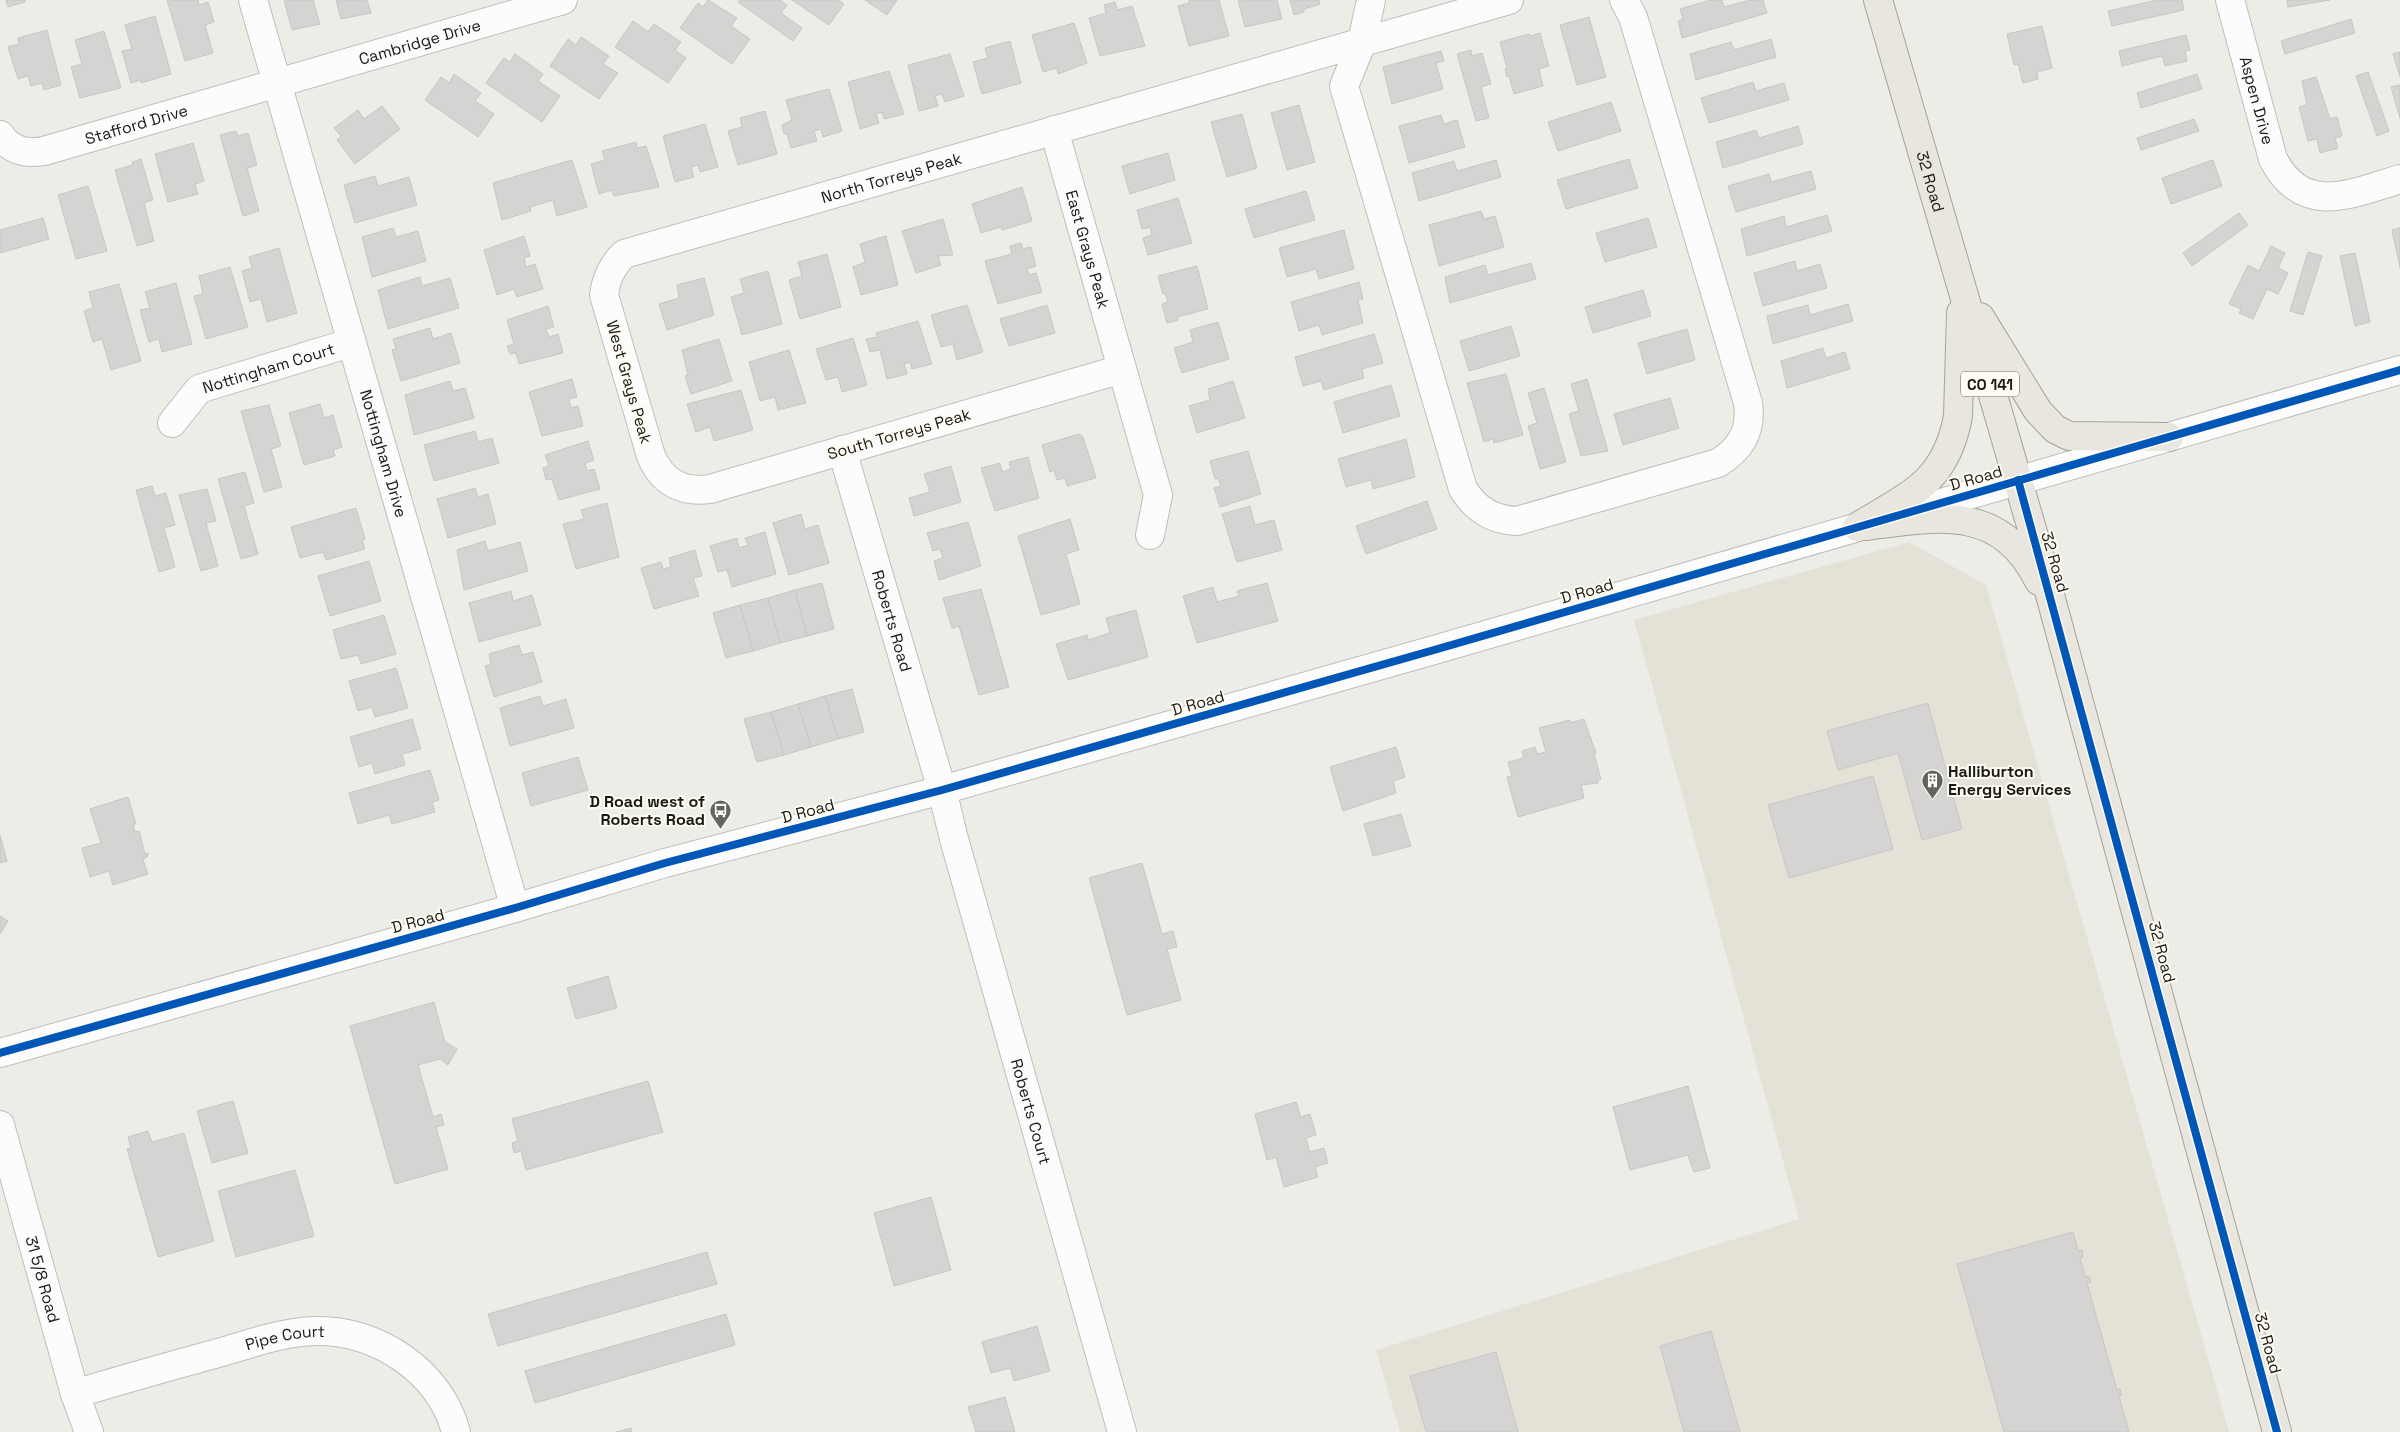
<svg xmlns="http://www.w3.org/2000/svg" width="2400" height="1432" font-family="'Space Grotesk',sans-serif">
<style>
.built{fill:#e4e1d6}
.building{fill:#d5d4d3;stroke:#c7c6c6}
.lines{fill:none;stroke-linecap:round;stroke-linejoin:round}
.minor-casing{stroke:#bebeba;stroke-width:30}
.major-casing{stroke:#a7a394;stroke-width:30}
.minor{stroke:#fcfcfc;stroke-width:28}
.major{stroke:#e8e6de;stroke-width:28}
.cycleway-casing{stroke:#fefbf2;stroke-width:11}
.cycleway{stroke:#0057b8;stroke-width:8}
.labels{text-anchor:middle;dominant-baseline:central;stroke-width:4;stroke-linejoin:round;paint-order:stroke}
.shield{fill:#fefbf2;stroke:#5e5d57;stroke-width:1}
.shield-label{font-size:15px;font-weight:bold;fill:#191915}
.street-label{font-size:16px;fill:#191915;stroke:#fefbf2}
.poi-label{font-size:16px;font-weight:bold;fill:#191915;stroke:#fefbf2;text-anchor:start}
</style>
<rect width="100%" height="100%" fill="#edede8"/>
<polygon class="built" points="1909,542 1986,585 2229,1432 1400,1432 1376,1350 1799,1219 1634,620"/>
<g class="building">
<polygon points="6,0 25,0 25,2 8,7"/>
<polygon points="167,0 198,0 199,5 208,2 214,22 205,25 213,53 185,61"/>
<polygon points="284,0 313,0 320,24 292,30"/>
<polygon points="336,0 367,0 371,13 341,19"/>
<polygon points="708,0 737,18 731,26 750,39 732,64 680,28 698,3 703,7"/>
<polygon points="740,0 780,0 787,5 781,13 802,28 793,41 738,2"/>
<polygon points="792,0 838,0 844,4 829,25"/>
<polygon points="865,0 897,0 887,15"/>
<polygon points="1189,0 1219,0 1229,36 1189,46 1178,6 1189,3"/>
<polygon points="1238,0 1277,0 1282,19 1245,27"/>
<polygon points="1290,0 1319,0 1320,4 1304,9 1304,12 1294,15"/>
<polygon points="1711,0 1722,0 1724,7 1750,0 1763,0 1767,13 1682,38 1678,21 1683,19 1680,9"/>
<polygon points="2157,0 2182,0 2184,10 2112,26 2108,11"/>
<polygon points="2287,0 2330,0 2288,7"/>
<polygon points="1115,2 1117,10 1132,6 1145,46 1100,56 1089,18 1106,13 1104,5"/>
<polygon points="155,16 171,74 141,83 141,80 131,83 122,51 132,49 125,25"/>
<polygon points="1589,17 1606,77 1577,85 1560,25"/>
<polygon points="2351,19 2355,33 2285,54 2281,41"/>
<polygon points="633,21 648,32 654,24 681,42 675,50 686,58 668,83 615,47"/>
<polygon points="1074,23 1087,63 1058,74 1057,68 1043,72 1032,35"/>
<polygon points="2042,26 2052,68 2037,72 2038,79 2023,83 2018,64 2014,65 2007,34"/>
<polygon points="47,30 61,85 44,90 42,83 31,86 28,76 18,79 8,47 19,44 18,38"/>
<polygon points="104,31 121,88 80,98 71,67 82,64 75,40"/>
<polygon points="1540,33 1549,66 1539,69 1543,86 1514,94 1509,76 1507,77 1505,69 1507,68 1500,42 1529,34 1530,36"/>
<polygon points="2186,35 2190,50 2185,51 2187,61 2165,66 2162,56 2122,66 2119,51"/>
<polygon points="581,37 609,56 603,64 618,73 599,99 550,66 568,39 576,45"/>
<polygon points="1771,39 1776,57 1696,80 1690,54 1731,42 1734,50"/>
<polygon points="1010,41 1021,83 982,94 973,62 988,58 985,48"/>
<polygon points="1471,50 1472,56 1482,53 1491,84 1481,87 1489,118 1476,121 1457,54"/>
<polygon points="1441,51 1444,61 1436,63 1443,89 1392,104 1383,67"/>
<polygon points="2400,52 2400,77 2393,54"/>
<polygon points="515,54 543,74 538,81 560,96 542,122 486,83 504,58 510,62"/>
<polygon points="950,54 964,96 945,102 942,94 935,96 938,106 919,111 908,65"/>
<polygon points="889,71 904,114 884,119 882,112 876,114 879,123 860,129 848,82"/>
<polygon points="2368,72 2389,131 2377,136 2356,76"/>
<polygon points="454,74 481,93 475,101 494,114 478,137 425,100 441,77 449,83"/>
<polygon points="2197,74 2202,89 2141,108 2137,93"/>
<polygon points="2316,77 2330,119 2337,117 2342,136 2335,138 2338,148 2320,153 2317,139 2308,141 2299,107 2307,105 2302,81"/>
<polygon points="1753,82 1756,91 1784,83 1789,100 1709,123 1701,98"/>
<polygon points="2400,85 2400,118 2391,87"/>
<polygon points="829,89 842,131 823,137 821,129 814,131 817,141 791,148 787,134 784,134 782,125 792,120 786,100"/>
<polygon points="1611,102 1621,131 1558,151 1548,122"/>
<polygon points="1299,105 1315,162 1287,170 1271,113"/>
<polygon points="382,106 400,129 355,164 337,140 341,136 334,128 358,110 364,119"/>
<polygon points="765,111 777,154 738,165 728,131 742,127 740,118"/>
<polygon points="1242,114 1257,168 1227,177 1211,122"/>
<polygon points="1441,115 1444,124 1457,120 1465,147 1409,163 1399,126"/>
<polygon points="2194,119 2199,131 2141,150 2137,138"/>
<polygon points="705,124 718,167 700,172 698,165 691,167 694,177 675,182 663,136"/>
<polygon points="1798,126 1803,144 1723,168 1716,142 1756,130 1759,138"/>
<polygon points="236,131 238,136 248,133 257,165 247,168 259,211 243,216 220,135"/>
<polygon points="636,142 637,148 646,146 659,187 614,196 612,190 599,194 591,164 605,160 602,151"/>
<polygon points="193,143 204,181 195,184 198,194 168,202 155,154"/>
<polygon points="1168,153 1175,180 1130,194 1122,166"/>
<polygon points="141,159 153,200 144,203 154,241 137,246 115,170 133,165 132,162"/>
<polygon points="1629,159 1638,188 1566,209 1557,180"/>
<polygon points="572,160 587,207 557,216 553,200 530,207 531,211 502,220 493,183"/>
<polygon points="1496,160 1501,177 1419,201 1412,173 1454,161 1457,171"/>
<polygon points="2213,160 2222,186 2171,204 2162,178"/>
<polygon points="1811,171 1816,189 1736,212 1728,186 1769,174 1771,182"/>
<polygon points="375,176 378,186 409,177 417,205 355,223 344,185"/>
<polygon points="88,186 107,251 76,259 58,195"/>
<polygon points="1022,187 1032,221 1002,230 1001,227 981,233 972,204"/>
<polygon points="1306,191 1315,220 1254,238 1245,209"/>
<polygon points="1178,198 1192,243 1148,255 1143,238 1152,235 1150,227 1142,229 1137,210"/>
<polygon points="1481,211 1484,219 1495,216 1504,247 1439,266 1429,225"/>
<polygon points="2239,213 2248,225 2192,266 2183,253"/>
<polygon points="1827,215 1832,231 1747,256 1741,229 1784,216 1786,227"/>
<polygon points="43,218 49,239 0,253 0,230"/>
<polygon points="1648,218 1657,247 1605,262 1596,233"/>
<polygon points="943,219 953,255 938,256 941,265 916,273 902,231"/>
<polygon points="393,228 396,237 418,231 426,261 372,277 362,237"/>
<polygon points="2400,228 2400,268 2392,230"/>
<polygon points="1344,230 1354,269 1319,279 1316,269 1287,277 1279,248"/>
<polygon points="524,236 530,256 524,258 526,267 535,264 543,289 517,297 514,289 497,295 484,250"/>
<polygon points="886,236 898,285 861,295 853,267 865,262 860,244"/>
<polygon points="1021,243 1023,249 1031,247 1036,266 1027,269 1029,275 1036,273 1042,292 998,304 985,261 1012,254 1010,246"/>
<polygon points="2271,246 2285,253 2278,268 2288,273 2278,294 2267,289 2253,319 2239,313 2241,309 2229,304 2248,265 2259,271"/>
<polygon points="279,248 297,313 267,322 261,299 250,302 242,271 252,268 249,257"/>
<polygon points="2308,252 2322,256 2303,315 2290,311"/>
<polygon points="2355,253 2370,322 2355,326 2340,256"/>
<polygon points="827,254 841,307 800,319 789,280 802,276 798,262"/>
<polygon points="1795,261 1797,271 1820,264 1827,288 1763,306 1754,273"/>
<polygon points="1531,263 1536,279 1450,303 1445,277 1485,265 1488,275"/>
<polygon points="1197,266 1208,309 1177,317 1178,320 1167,323 1162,304 1168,302 1165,293 1163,294 1158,276"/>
<polygon points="230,267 248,327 206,339 194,296 203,294 199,276"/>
<polygon points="768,271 782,324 742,335 731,297 744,293 740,279"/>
<polygon points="420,277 422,286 450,278 459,308 388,329 378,290"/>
<polygon points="704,278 714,315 667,330 659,304 679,298 677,285"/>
<polygon points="1359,282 1363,299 1358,300 1363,323 1322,335 1319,325 1299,331 1291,302"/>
<polygon points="176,283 192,344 162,352 159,339 149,342 140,310 150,308 145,292"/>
<polygon points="119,284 141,361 111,370 102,339 93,342 84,311 93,308 89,292"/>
<polygon points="1643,290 1651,316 1593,333 1585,307"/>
<polygon points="1848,304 1853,321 1773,344 1767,316 1808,305 1810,315"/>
<polygon points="967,305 983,352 957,360 953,344 941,347 931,315"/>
<polygon points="1047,305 1055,333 1009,346 1000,319"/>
<polygon points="548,306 554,327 546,329 549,337 558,334 563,353 519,364 516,353 510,354 507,346 514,344 507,320"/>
<polygon points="918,321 932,364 912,369 910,362 904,364 907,374 887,379 880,350 870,352 866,339 877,337 876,333"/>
<polygon points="1218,322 1229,359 1182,373 1174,348 1193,342 1190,330"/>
<polygon points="1511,326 1520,356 1469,371 1460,341"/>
<polygon points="430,328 433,339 451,333 460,363 401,381 392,350 396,349 393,339"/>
<polygon points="1687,329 1695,360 1647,374 1638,343"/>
<polygon points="1374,334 1383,363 1362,369 1364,378 1324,390 1321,381 1303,386 1295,357"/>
<polygon points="853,338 867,385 842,392 838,377 826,380 816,349"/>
<polygon points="719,339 732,381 691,394 685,376 688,375 682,350"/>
<polygon points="1823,348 1826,358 1845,352 1850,369 1787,388 1781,361"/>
<polygon points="789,350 806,403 778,410 775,397 760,401 749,362"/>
<polygon points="1506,374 1523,435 1494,443 1493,439 1484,442 1467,383"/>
<polygon points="572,379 577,397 569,399 571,408 578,406 583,426 542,436 529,392"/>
<polygon points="1587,379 1608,451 1581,456 1569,414 1579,411 1571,384"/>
<polygon points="450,381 453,391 465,388 474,418 414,435 405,395"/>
<polygon points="1233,381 1245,418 1197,433 1189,406 1210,400 1208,389"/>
<polygon points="1391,385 1400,416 1343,433 1334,402"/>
<polygon points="1544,388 1566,462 1540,469 1528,426 1537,423 1528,393"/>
<polygon points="741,390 753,430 714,441 710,427 696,432 687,404"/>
<polygon points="1670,398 1679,428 1623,445 1614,414"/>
<polygon points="320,404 324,418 333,415 342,447 333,450 335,456 304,465 289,413"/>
<polygon points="269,405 281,446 271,449 282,487 264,492 241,411"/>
<polygon points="475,431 478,442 492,438 499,463 434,481 424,445"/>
<polygon points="1079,434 1083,437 1096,478 1067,486 1065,478 1057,480 1054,470 1050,472 1042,445"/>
<polygon points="1406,439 1415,477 1373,489 1371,480 1346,487 1338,459"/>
<polygon points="588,441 594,460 585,463 587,471 594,469 600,489 559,500 552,479 546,480 543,468 549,466 545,455"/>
<polygon points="1248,451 1261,494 1220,507 1214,488 1221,486 1218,478 1215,479 1210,461"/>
<polygon points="1028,457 1039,498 995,511 981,468 1000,463 1002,472 1011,469 1009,462"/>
<polygon points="951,466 961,502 914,516 909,498 930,492 924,474"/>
<polygon points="245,472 254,503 244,506 258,554 241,559 218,479"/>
<polygon points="152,486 155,496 166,493 175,525 164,528 175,567 159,572 136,490"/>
<polygon points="475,488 478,497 488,494 496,524 448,538 437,499"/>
<polygon points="207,489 216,521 206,523 218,566 201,571 179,495"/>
<polygon points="1427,501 1437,529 1366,554 1356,526"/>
<polygon points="607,503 619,557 576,569 563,524 584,519 581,510"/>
<polygon points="1250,506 1255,525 1274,520 1282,550 1237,562 1222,514"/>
<polygon points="356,508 365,539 362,540 365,549 326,560 323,552 300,558 291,527"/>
<polygon points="801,514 805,529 818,525 829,563 789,575 773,523"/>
<polygon points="1070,519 1079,550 1066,554 1080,604 1041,615 1018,536"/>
<polygon points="968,522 981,566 939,580 934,561 943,558 940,549 933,551 927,533"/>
<polygon points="765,532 776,574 732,587 727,570 718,572 710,546 737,538 739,548 748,545 745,538"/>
<polygon points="485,541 488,551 520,542 528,571 464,590 457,550"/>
<polygon points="695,550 702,576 693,578 699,596 654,609 641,568 661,562 663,569 671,567 669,558"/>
<polygon points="369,561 381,601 330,616 318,576"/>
<polygon points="822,583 834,629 807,636 795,590"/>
<polygon points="1267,583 1278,621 1197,643 1183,596 1213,587 1217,602 1239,596 1237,591"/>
<polygon points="981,589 1009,687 979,695 959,626 952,628 943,598"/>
<polygon points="795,590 807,636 780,643 768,598"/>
<polygon points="511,591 513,601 532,595 541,625 479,642 469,603"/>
<polygon points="768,598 780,643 753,651 740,605"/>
<polygon points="740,605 753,651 726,658 713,613"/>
<polygon points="1136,610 1148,657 1068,680 1056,644 1087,635 1088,640 1110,633 1106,618"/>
<polygon points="384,615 396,654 361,664 358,655 341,659 333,630"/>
<polygon points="519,645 522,655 533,652 542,682 494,697 485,666 491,664 489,654"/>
<polygon points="396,668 408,708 375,717 372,707 358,711 349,681"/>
<polygon points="852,689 864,732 838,739 825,696"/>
<polygon points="540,696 543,706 566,699 574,728 510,746 500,708"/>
<polygon points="825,696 838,739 811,747 798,704"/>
<polygon points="1928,703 1962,829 1922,840 1898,753 1838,770 1827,731"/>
<polygon points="798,704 811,747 784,755 771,712"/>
<polygon points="771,712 784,755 757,762 744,719"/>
<polygon points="412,719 421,749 402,754 405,765 375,774 372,763 359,767 350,737"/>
<polygon points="1584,719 1596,753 1594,754 1601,779 1598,780 1598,783 1581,785 1584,798 1518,817 1507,777 1512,776 1508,762 1524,758 1522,751 1535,747 1537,754 1546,752 1539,728 1570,720 1570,723"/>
<polygon points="1396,747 1405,777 1393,781 1396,793 1343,811 1330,767"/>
<polygon points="578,757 588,790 531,806 522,773"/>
<polygon points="430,770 439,800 432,802 435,812 392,824 389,815 358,824 349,793"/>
<polygon points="1873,776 1893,849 1789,878 1768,805"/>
<polygon points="128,797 136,824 133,824 135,832 139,831 145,854 148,853 148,856 143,860 148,874 113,885 109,871 90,877 82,848 101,843 90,809"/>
<polygon points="1401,814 1411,846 1373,856 1364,824"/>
<polygon points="0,835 7,861 0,863"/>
<polygon points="1142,863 1162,934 1173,931 1177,947 1167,949 1181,1000 1127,1015 1089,878"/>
<polygon points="0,916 8,921 0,934"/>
<polygon points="608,976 617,1008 576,1019 567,988"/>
<polygon points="434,1002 445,1042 457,1049 448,1065 440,1059 418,1065 433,1117 441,1114 444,1125 436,1127 448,1169 395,1184 350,1026"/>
<polygon points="648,1081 663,1132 526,1170 521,1151 514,1153 512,1143 518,1141 512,1119"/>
<polygon points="1688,1086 1710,1168 1694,1172 1688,1155 1630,1170 1613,1107"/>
<polygon points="233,1101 248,1153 212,1163 197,1111"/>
<polygon points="1296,1102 1301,1117 1310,1114 1316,1135 1306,1138 1310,1152 1324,1148 1328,1163 1315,1167 1318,1177 1284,1187 1276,1157 1267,1160 1255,1114"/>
<polygon points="148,1131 152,1142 184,1133 214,1241 158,1257 127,1149 131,1148 128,1137"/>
<polygon points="295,1170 314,1236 236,1257 218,1191"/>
<polygon points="931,1197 951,1270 894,1286 874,1213"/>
<polygon points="2073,1232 2078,1251 2082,1250 2083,1257 2080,1258 2085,1277 2089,1276 2091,1282 2087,1283 2117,1390 2120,1389 2122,1395 2119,1396 2129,1432 2004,1432 1957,1264"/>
<polygon points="707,1252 717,1284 498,1346 488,1314"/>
<polygon points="726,1314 735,1345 535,1403 525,1371"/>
<polygon points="1037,1326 1050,1371 1014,1381 1010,1368 991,1373 982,1342"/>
<polygon points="1711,1331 1740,1432 1684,1432 1660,1346"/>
<polygon points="1496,1352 1518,1432 1426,1432 1410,1376"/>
<polygon points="1005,1397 1015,1432 976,1432 968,1407"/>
<polygon points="631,1428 632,1432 616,1432"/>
</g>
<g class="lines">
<defs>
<g id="minor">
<path id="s1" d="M253 0 515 908"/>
<path d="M1371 0 1362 42 1344 86 1463 489C1476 510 1493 520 1517 521L1718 463C1741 449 1752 430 1748 403L1633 17 1624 0"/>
<path id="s2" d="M2230 0 2273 159C2303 217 2351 194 2400 179"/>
<path id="s3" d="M1054 130 1158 495 1150 535"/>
<path id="s4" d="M0 135C11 151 26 154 44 151L563 0"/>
<path id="s5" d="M1122 369 710 489C682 493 662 482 651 456L604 295C606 278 612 266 624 254L1509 0"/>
<path id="s6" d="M172 423 199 389 350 343"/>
<path id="s7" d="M842 450 942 790 954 839 1122 1432"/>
<polyline points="0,1053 515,908 665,863 942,790 1434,650 2400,370"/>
<path id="s8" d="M0 1125 75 1394 89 1432"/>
<path id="s9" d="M75 1394C123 1379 171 1366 218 1353 250 1344 282 1332 315 1331 376 1329 440 1371 456 1432"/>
</g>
<g id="major">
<path id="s10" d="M1878 0 2034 536 2277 1432"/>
<polyline points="1980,317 2038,411 2055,429 2069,436 2169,437"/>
<path d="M1866 526C1937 517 2000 503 2039 581"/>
<path d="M1857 527C1909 495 1946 483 1958 416L1961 313"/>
</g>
</defs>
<use href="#minor" class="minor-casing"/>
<use href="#major" class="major-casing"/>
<use href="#minor" class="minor"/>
<use href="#major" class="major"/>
<defs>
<g id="cycleway">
<polyline points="2018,480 2277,1432"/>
<polyline points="0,1053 515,908 665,863 942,790 1434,650 2400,370"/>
</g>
</defs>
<use href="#cycleway" class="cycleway-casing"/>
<use href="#cycleway" class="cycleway"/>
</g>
<defs>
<symbol id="building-pin" viewBox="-11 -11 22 30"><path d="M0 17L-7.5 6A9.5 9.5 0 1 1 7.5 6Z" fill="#63635f" stroke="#fefbf2"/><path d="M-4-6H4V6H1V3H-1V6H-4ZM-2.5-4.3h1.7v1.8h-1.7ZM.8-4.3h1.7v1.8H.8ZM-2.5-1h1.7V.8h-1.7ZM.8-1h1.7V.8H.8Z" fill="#fff"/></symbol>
<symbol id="bus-pin" viewBox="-11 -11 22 30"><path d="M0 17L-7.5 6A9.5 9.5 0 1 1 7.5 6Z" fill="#63635f" stroke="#fefbf2"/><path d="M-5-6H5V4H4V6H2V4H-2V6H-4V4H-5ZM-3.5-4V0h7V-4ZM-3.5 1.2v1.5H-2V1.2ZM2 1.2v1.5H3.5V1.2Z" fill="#fff"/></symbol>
</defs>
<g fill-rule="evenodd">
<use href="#building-pin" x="1920" y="768" width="25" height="34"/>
<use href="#bus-pin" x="708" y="798" width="25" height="34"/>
</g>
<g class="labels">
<rect class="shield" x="1961" y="371.5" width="58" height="25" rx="4"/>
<g class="shield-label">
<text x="1990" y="384">CO 141</text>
</g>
<g class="street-label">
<text stroke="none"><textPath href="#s4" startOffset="441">Cambridge Drive</textPath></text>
<text stroke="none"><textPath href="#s2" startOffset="104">Aspen Drive</textPath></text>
<text stroke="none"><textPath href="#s4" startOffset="146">Stafford Drive</textPath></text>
<text stroke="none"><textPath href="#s5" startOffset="995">North Torreys Peak</textPath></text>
<text stroke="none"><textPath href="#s10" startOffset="189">32 Road</textPath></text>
<text stroke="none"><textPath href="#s3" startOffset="124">East Grays Peak</textPath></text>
<text stroke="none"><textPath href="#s6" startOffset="116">Nottingham Court</textPath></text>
<text transform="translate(629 382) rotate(74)">West Grays Peak</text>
<text transform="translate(899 434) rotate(-16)">South Torreys Peak</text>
<text stroke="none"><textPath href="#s1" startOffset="472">Nottingham Drive</textPath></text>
<text transform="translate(1976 478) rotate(-16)">D Road</text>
<text transform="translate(2055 562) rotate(74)">32 Road</text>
<text transform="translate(1587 591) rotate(-16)">D Road</text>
<text stroke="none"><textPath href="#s7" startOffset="178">Roberts Road</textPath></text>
<text transform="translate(1198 703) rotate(-16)">D Road</text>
<text transform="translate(808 811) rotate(-15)">D Road</text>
<text transform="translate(418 921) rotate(-15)">D Road</text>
<text transform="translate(2162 952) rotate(75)">32 Road</text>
<text stroke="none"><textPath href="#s7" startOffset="688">Roberts Court</textPath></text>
<text stroke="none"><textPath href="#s8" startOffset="160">31 5/8 Road</textPath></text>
<text stroke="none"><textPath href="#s9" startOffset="218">Pipe Court</textPath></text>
<text transform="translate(2268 1343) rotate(75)">32 Road</text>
</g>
<g class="poi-label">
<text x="1948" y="771">Halliburton<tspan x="1948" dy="18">Energy Services</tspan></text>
<text x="705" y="801" text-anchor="end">D Road west of<tspan x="705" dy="18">Roberts Road</tspan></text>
</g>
</g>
</svg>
